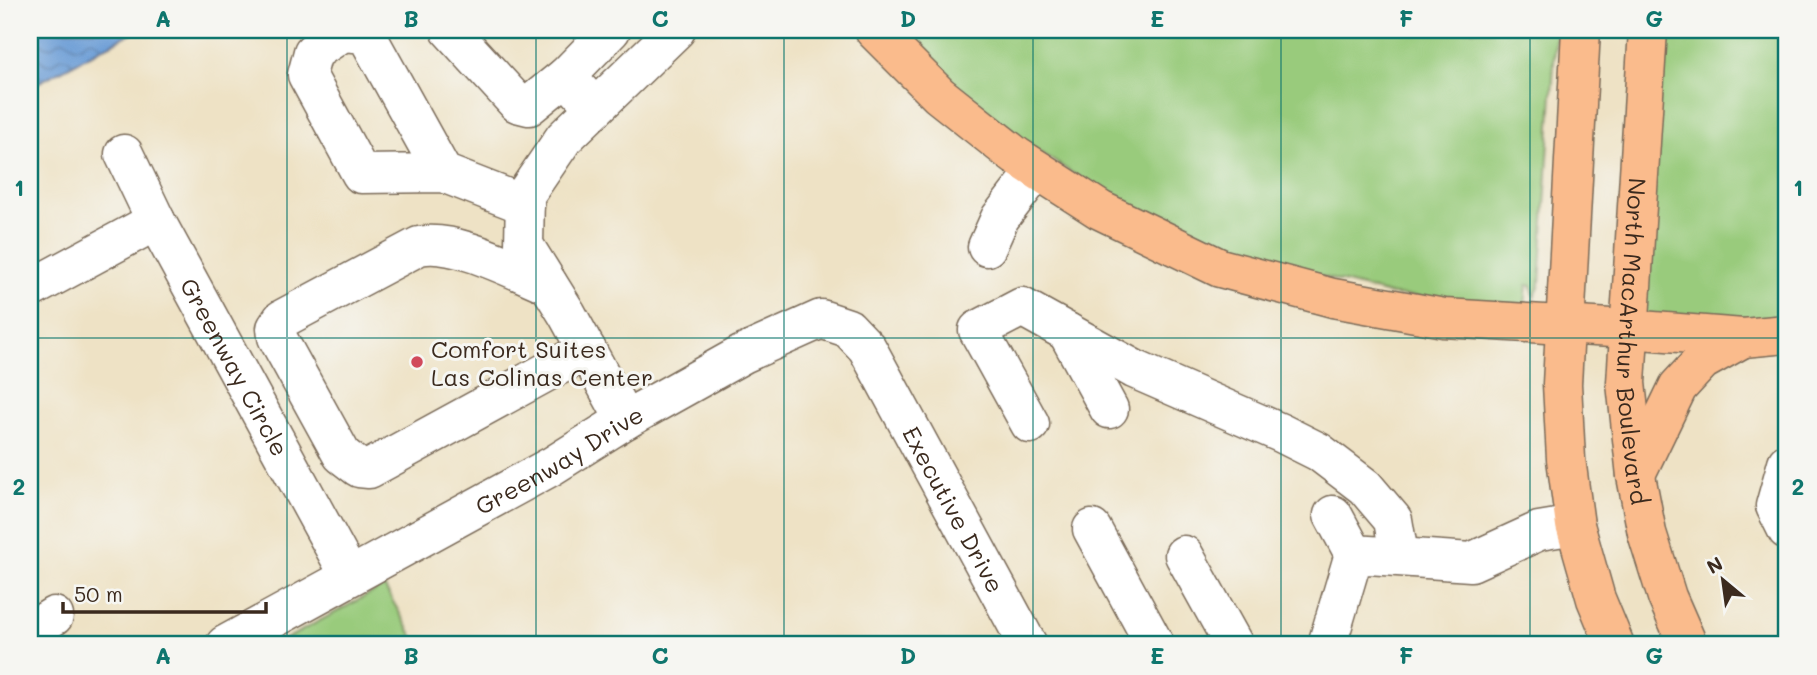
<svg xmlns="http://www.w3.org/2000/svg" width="1817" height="675" font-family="Mali,sans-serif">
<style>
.green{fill:#99cb7c;stroke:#6a7a4d;stroke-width:2}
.water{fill:url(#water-waves);stroke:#54647a;stroke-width:2}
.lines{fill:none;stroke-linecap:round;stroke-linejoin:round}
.minor-casing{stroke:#7a6a58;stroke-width:41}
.major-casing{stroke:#7a6a58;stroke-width:41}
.minor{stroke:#fff;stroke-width:38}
.major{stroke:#fabb8c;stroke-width:38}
.grid{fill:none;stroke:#0f766e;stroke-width:2;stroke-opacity:0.55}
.poi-dot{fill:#d1495b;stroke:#f6f6f2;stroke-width:2.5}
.labels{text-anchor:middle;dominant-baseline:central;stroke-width:6;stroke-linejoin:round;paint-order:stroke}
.street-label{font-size:24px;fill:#3b2a1e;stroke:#f6f6f2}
.poi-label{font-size:24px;fill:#3b2a1e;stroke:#f6f6f2;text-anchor:start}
.neatline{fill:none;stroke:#0f766e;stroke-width:2.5}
.grid-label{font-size:23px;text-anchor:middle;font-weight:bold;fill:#0f766e}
</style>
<defs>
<pattern id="water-waves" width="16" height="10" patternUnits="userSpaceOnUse" patternTransform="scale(1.75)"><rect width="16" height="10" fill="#6c9dd6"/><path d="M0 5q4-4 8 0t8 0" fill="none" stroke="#5a80ad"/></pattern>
</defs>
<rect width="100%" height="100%" fill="#f6f6f2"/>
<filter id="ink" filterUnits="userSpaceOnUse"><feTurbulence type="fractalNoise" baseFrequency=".0143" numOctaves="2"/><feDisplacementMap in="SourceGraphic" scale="14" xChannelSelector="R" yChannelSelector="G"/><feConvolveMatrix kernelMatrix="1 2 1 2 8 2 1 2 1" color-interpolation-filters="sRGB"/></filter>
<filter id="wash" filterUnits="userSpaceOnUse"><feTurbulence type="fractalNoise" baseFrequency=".00686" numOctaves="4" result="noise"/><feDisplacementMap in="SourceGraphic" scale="28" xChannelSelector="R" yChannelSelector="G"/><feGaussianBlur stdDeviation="1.57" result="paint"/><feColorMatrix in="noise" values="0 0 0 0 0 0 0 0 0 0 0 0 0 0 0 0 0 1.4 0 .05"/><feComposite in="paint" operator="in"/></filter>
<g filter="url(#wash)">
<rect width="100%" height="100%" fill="#eee2c5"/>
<g class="green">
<polygon points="892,30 1556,30 1540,284 1534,298 1532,286 1527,285 1525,305 1393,295 1207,247 1135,213 982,115"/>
<polygon points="1658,30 1787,30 1787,321 1636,321"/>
<polygon points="384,586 418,645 275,645"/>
</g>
<polygon class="water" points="30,30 137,30 30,87"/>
</g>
<g filter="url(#ink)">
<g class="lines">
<defs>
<g id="minor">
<polyline points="450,30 517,103 529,106 566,76 595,108"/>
<polyline points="566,76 611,30"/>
<path id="s1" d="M124 154 156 221 349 575"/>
<polyline points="443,173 361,174 307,75 313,52 343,32 366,34 443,173 525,205"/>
<polyline points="987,247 1000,218 1037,170"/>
<path d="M548 284C514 270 454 238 419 246L282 319 276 328 277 337 342 455 359 468 369 469 587 350"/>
<polyline points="30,289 156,221"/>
<polyline points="1067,332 1109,409"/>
<polyline points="625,420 567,314 524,245 525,195 564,138 676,30"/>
<polyline points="1030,424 978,330 1022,307 1134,369 1281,433 1319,452 1365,487 1393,520 1399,555"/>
<polyline points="1787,463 1775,506 1787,530"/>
<polyline points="1333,515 1354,554"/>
<polyline points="1092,529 1155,645"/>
<polyline points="1184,555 1234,645"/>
<polyline points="30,631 54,616"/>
<path id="s2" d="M225 645 552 466 625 420 743 354 821 319 848 328 867 348 1028 645"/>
<polyline points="1327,645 1354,554 1471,562 1539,531 1575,525"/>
</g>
<g id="major">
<polyline points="874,30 939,95 1016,156 1100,210 1220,268 1333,298 1444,318 1628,329 1743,338 1787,334"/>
<polyline points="1581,30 1562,384 1566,459 1575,525 1596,599 1615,645"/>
<path id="s3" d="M1648 30 1626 383 1636 476 1647 533 1667 597 1688 645"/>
<polyline points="1636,474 1678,387 1702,361 1743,338"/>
</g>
</defs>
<use href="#minor" class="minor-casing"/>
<use href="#major" class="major-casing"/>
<use href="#minor" class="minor"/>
<use href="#major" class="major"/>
</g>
</g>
<path class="grid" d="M287 30V645M536 30V645M784 30V645M1033 30V645M1281 30V645M1530 30V645M30 338H1787"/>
<circle class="poi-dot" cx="417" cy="362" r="7"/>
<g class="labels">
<g class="street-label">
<text stroke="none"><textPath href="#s3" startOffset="312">North MacArthur Boulevard</textPath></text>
<text stroke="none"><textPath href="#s1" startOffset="240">Greenway Circle</textPath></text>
<text stroke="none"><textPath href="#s2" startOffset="382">Greenway Drive</textPath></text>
<text stroke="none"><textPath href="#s2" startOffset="919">Executive Drive</textPath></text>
</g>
<g class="poi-label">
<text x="431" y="348">Comfort Suites<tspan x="431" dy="28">Las Colinas Center</tspan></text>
</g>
</g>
<rect width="1817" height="675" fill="none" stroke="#f6f6f2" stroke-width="77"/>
<g transform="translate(1723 580) rotate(331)" stroke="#f6f6f2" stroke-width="5" paint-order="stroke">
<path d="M0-5L12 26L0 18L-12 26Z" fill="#3b2a1e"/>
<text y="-10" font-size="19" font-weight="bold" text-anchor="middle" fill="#3b2a1e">N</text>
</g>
<path d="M63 602v10h203v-10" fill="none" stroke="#3b2a1e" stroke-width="3.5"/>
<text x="74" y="602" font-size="21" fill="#3b2a1e" stroke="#f6f6f2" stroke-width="5" paint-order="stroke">50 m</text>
<rect x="38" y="38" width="1740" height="598" class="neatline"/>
<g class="grid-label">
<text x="163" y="27">A</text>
<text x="411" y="27">B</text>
<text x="660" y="27">C</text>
<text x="908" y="27">D</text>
<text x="1157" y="27">E</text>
<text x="1406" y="27">F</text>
<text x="1654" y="27">G</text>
<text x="19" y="196">1</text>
<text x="1798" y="196">1</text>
<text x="19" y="495">2</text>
<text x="1798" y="495">2</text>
<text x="163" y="664">A</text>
<text x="411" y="664">B</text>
<text x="660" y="664">C</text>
<text x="908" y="664">D</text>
<text x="1157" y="664">E</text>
<text x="1406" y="664">F</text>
<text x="1654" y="664">G</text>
</g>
</svg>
